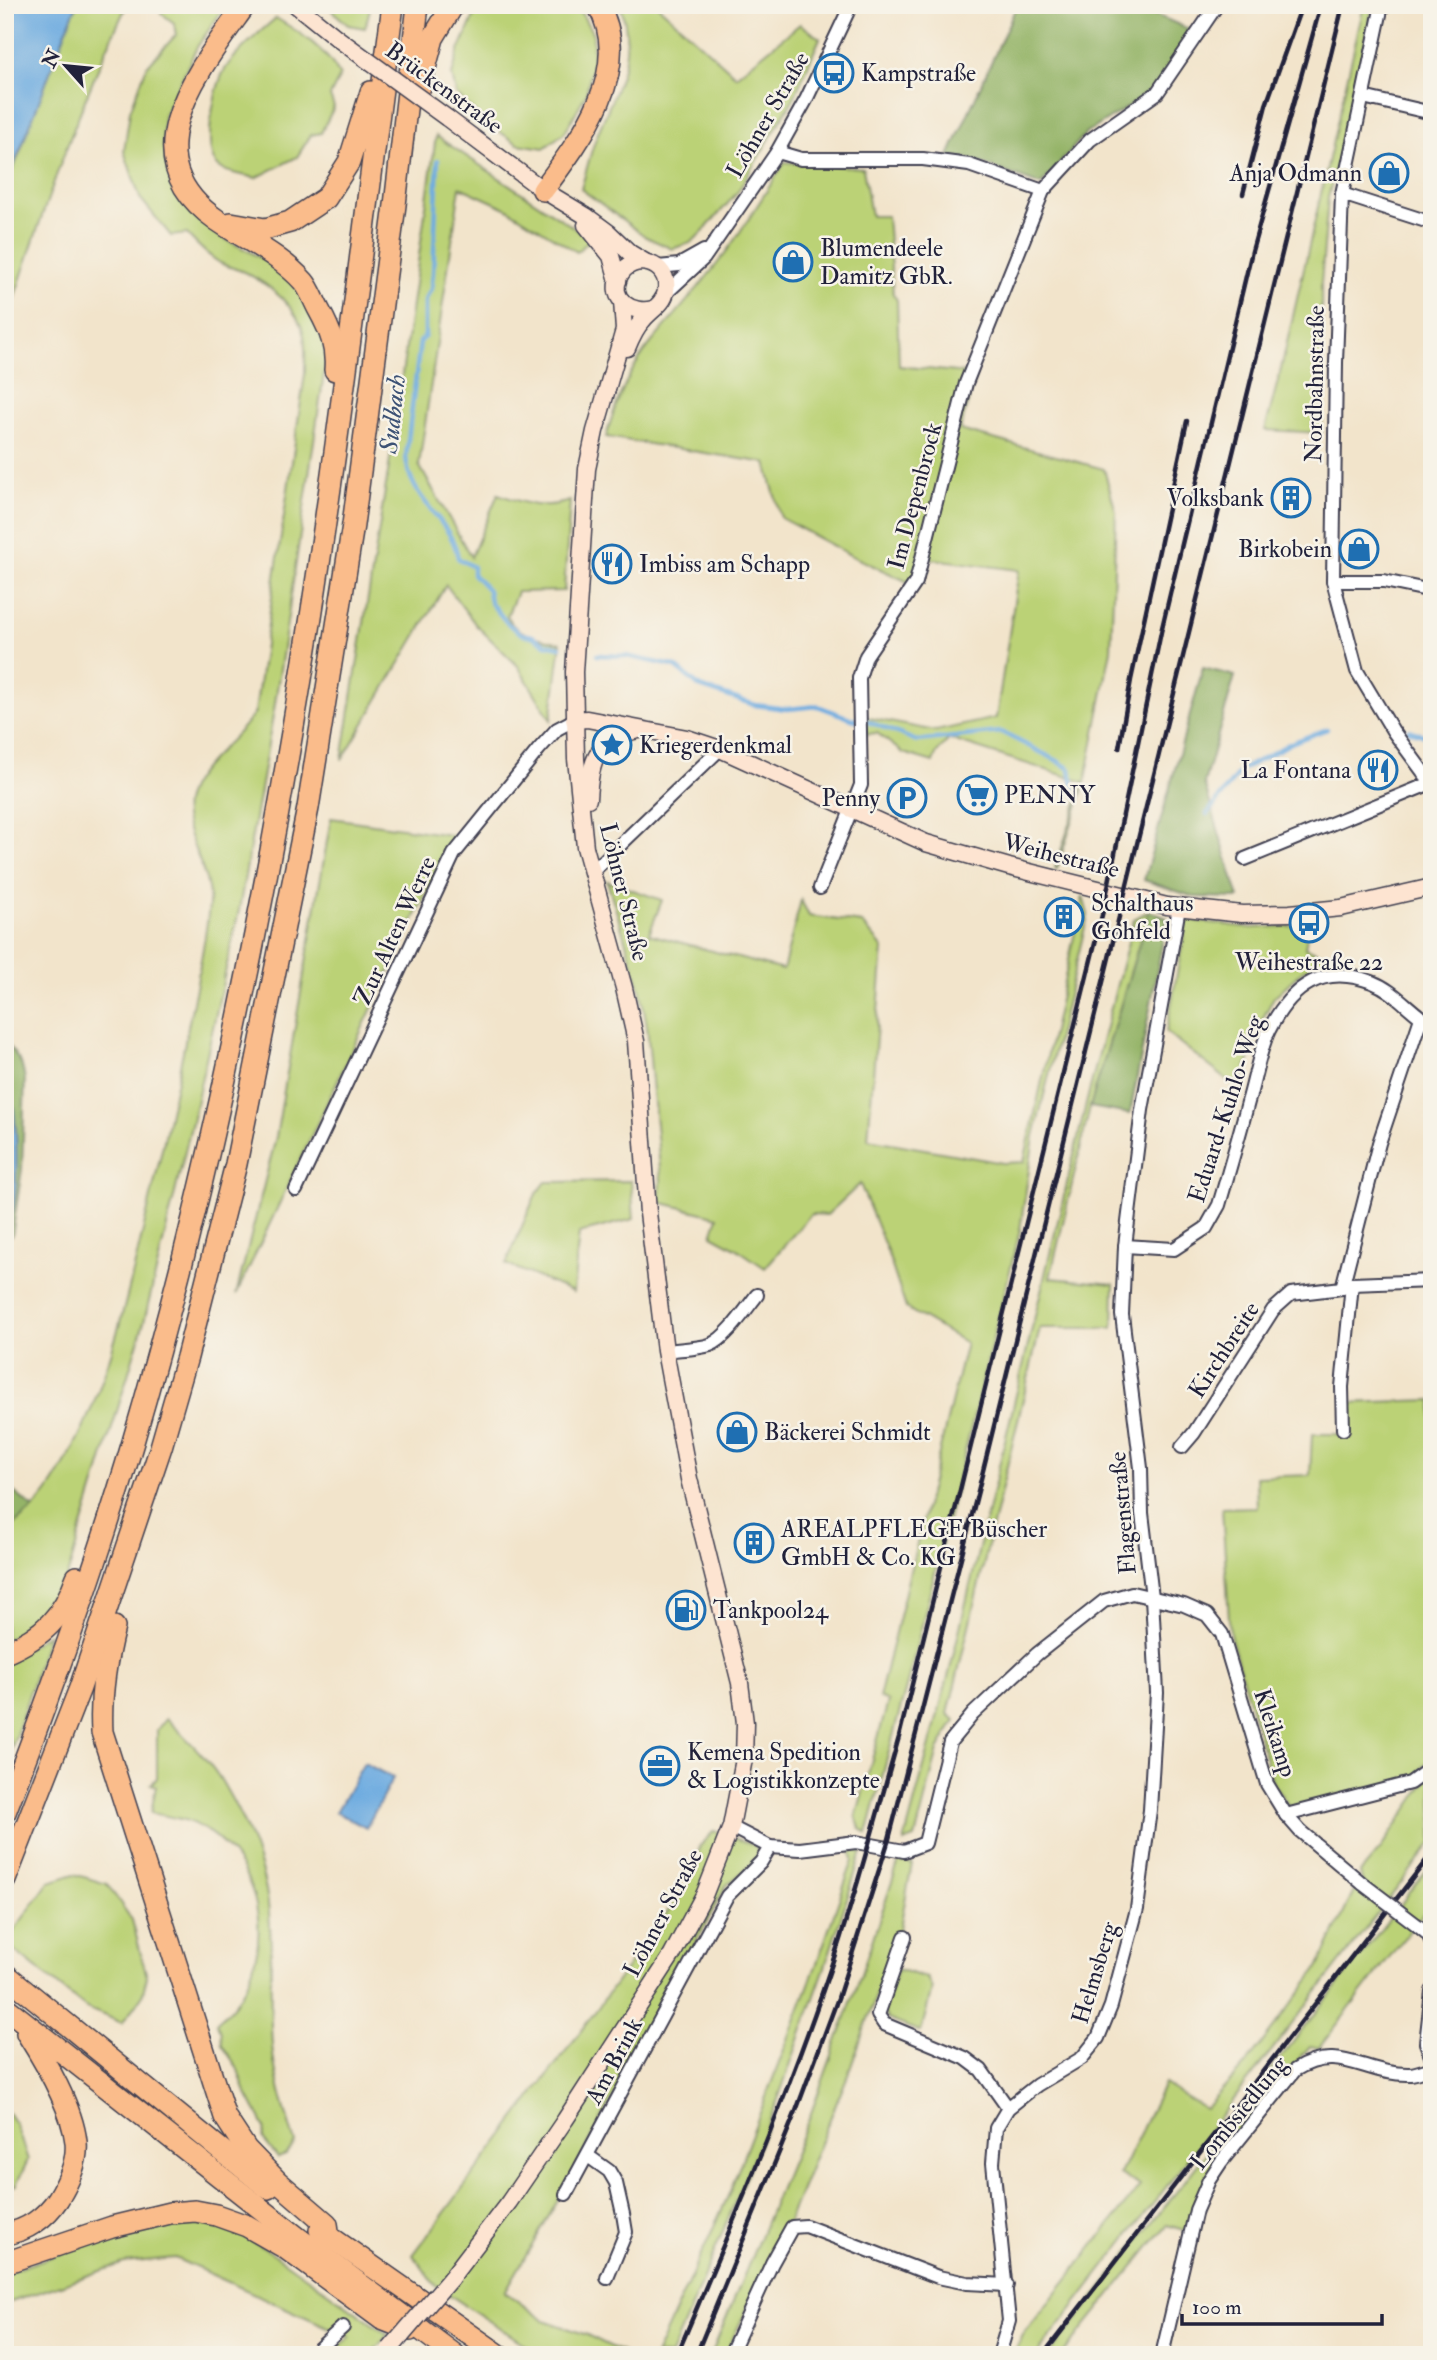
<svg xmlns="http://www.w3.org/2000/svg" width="1437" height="2360" font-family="'IM FELL Double Pica',serif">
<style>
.green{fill:#bbd276;stroke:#6e7a58;stroke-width:2}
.forest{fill:#94b467;stroke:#5b6b51;stroke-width:2}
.water{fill:#6eace0;stroke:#48678e;stroke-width:2}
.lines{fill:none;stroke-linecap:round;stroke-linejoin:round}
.stream{stroke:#6eace0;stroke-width:4.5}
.street-casing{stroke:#413f51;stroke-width:16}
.secondary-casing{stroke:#413f51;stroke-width:19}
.highway-casing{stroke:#413f51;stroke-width:24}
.street{stroke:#fff;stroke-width:12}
.secondary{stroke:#fde4d1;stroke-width:16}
.highway{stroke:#fabc8b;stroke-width:21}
.rail{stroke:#22223b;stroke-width:4.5}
.street-bridge-casing{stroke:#413f51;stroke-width:16;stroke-linecap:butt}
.secondary-bridge-casing{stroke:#413f51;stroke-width:19;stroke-linecap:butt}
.street-bridge{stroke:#fff;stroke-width:12}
.secondary-bridge{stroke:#fde4d1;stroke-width:16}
.labels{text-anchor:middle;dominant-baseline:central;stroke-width:5;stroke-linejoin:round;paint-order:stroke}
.poi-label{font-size:24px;fill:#22223b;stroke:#f7f3e8;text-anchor:start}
.street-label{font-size:24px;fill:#22223b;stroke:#f7f3e8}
.water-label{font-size:26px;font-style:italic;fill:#3d5275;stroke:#f7f3e8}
</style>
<rect width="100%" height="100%" fill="#f7f3e8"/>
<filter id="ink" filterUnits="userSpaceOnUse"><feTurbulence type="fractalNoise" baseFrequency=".0143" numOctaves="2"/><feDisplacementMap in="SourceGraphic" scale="14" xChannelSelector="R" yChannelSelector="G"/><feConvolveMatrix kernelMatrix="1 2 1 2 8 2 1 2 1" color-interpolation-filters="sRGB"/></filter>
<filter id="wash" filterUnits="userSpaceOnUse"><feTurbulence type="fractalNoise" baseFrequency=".00686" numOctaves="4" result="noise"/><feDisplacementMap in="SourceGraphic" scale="28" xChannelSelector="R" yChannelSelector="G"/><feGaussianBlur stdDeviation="1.57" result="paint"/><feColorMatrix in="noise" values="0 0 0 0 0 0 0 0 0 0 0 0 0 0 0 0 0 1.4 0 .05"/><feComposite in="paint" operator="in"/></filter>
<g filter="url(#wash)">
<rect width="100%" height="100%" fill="#f2e4cb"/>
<g class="green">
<path d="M77 5H127C77 108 41 217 5 326V185L18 158 54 57Z"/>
<path d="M158 5H226L197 47 164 116 163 143 170 173 198 217 219 236 275 265 293 278 322 326 326 360 274 710 239 910 192 1122 144 1322 66 1580C49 1611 39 1628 5 1640V1532C21 1519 38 1506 50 1488 96 1419 118 1336 137 1256 148 1209 160 1161 170 1112 180 1069 188 1026 197 983 201 957 207 931 209 905 212 871 180 833 185 803 191 769 237 741 255 712L305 374C305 362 306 348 304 336 299 308 270 285 246 273 238 269 228 267 220 263 207 255 197 245 187 234L171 236 140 198 124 151 130 111 147 66 176 35 174 23 161 13Z"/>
<polygon points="326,5 371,5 365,28 348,25"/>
<polygon points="482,5 566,5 582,14 593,34 593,61 586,94 565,132 544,148 518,144 485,122 456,94 452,75 458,53 474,16"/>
<path d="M620 5H657L736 76 800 24 820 38 794 98 737 193 701 234 690 243 672 249 646 237 581 189C586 173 589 157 595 141 612 94 639 58 620 5Z"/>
<polygon points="1364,5 1373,5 1354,95 1328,198 1321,283 1322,433 1265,430 1281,369"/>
<path d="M276 18C301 33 327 50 340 76L330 96 334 107 321 133 311 135 297 157 256 178C246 175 227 174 219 167 201 153 214 91 223 73 230 58 263 29 276 18Z"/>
<path d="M436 136 591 239 577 252 506 208 460 187 419 465 471 557 498 494C527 504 539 510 570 501L564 591 517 592 507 616C515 636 542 638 561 643L551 720 518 666 476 625 446 585 342 760 389 466Z"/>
<path d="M785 162 863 168 871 216H887L893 294 897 300 899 366 976 374 960 430 1104 469 1116 512 1111 650 1086 779 1057 869 1055 868 1084 782 949 739 936 754 933 762 903 753 877 733 866 734 864 717 936 731 996 718 1019 570 926 558 917 586 852 556 781 518 766 463 606 437C615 404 630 368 652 342 674 316 696 291 717 264 742 232 763 196 785 162Z"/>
<polygon points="331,818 458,836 436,873 236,1295 276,1137"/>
<polygon points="607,881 662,900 649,934 783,970 801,900 809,916 862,923 883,948 868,1139 1003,1163 1024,1162 1083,896 1088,915 1034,1136 1020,1230 913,1661 867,1834 860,1828 856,1817 888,1702 879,1698 966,1343 906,1308 887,1251 860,1184 827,1215 811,1214 765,1268 736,1248 712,1235 718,1217 659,1202 661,1180 647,1026 640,988"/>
<polygon points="1149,911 1090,1107 1050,1278 1114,1284 1113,1328 1040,1328 948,1714 955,1720 938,1750 915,1838 904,1842 949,1673 1088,1096 1134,919"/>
<polygon points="1187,920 1252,928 1309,925 1305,948 1345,962 1311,967 1302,971 1274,997 1259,1026 1240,1090 1166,1032"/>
<polygon points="631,1181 634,1219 579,1233 573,1292 506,1264 535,1196 546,1182"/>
<polygon points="1432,1400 1432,1758 1413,1778 1289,1807 1272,1781 1230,1635 1222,1508 1257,1507 1256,1477 1310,1475 1312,1434 1345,1434 1345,1403"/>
<polygon points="48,1634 12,1748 5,1728 5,1662"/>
<path d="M166 1718C187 1739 211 1761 225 1787 243 1818 259 1855 266 1890 275 1941 268 1994 272 2045 275 2079 285 2110 295 2143L286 2155 278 2158 263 2139 265 2128 245 2090 237 2067 222 2045 221 2032 216 2023C222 2017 230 2011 235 2004 278 1944 261 1856 193 1823 181 1818 164 1816 151 1813L156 1786 151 1784 157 1778V1730Z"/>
<polygon points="1432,1773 1432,1843 1041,2349 1036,2355 1013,2355 1023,2335 1140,2186 1120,2174 1164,2084 1205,2109 1247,2063 1317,1970 1357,1885 1364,1889 1360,1873 1379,1851"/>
<polygon points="714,1831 755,1845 759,1853 750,1866 726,1886 564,2190 505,2292 544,2320 587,2335 628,2355 541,2355 436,2286 413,2255 589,2020 684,1889 696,1864 700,1846"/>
<polygon points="851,1850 862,1852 825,1967 777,2102 671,2355 655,2355 729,2194 817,1963 853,1860"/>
<polygon points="899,1861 912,1864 900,1928 848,2075 787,2224 725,2355 711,2355 810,2116 858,1983"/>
<polygon points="1432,1864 1432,1902 1319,2048 1310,2046 1217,2159 1187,2231 1167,2225 1062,2355 1049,2355"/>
<polygon points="74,1874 107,1884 132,1920 147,1977 142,1996 122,2023 86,2008 5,1943 49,1882"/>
<polygon points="897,1969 927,1978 932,1989 921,2032 887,2019 884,2011"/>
<polygon points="5,2108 16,2125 28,2160 16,2185 5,2189"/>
<polygon points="177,2221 210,2224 238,2232 277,2256 388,2335 370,2355 329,2355 350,2337 175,2258 124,2263 5,2304 5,2273 109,2236"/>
</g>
<g class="forest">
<polygon points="1017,5 1134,5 1193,31 1155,90 1085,134 1041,185 970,159 949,156"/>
<polygon points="1203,668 1235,676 1204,783 1239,898 1194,897 1144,880"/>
<polygon points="1149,911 1167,918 1130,1114 1090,1107"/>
<polygon points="5,1040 21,1063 25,1078 22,1169 12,1236 9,1236 7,1235 16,1170 16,1126 5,1074"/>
<polygon points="5,1485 34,1508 5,1532"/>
</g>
<g class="water">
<path d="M5 5H77C51 64 32 127 5 185Z"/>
<path d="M5 1074C20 1111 21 1201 5 1237Z"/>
<polygon points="364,1763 393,1778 366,1828 336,1812"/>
</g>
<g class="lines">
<g class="stream">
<path d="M438 160 433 274 431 289 425 300V336L420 342 406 456C408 500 452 519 458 558L473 567V574L488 590 490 602 508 624 522 634 532 636 546 644 560 647"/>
<polyline points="597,655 626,656 669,665 676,667 700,687 755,705 787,709 818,706 852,719 872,723 917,741 1001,732 1056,760 1070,769 1074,792"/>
<polyline points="1408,730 1432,738"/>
<polyline points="1207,814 1241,770 1291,743 1327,729"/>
</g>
</g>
</g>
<g filter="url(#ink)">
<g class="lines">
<defs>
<g id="street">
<polyline points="1382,5 1342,194 1336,363 1333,581 1357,671 1393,731 1432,784"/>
<polyline points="1363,97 1432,113"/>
<polyline points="777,152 801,159 923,159 969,165 1043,191"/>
<polyline points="1342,194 1432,223"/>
<polyline points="658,267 679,265 704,251"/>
<polyline points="666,293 704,258 777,152 806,100 851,5"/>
<polyline points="1333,581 1384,581 1432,591"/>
<polyline points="1245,859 1431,783"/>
<polyline points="592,872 720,749"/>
<polyline points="820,888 861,785 859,678 866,656 916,582 966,383 1043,191 1090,140 1157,93 1217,5"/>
<polyline points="296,1190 454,854 539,749 557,729 574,720"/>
<path d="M1125 1246 1174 1249 1206 1228 1219 1205C1229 1171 1239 1136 1248 1102 1255 1079 1259 1052 1269 1030 1291 987 1322 963 1372 982 1396 991 1410 1012 1432 1025"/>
<polyline points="1342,1288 1379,1143 1421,1018"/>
<path d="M665 1351C679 1349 697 1349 710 1345 727 1338 746 1309 757 1295"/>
<polyline points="1343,1429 1342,1387 1352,1284"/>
<polyline points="1182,1447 1194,1433 1273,1310 1291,1294 1342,1288 1352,1284 1432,1281"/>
<polyline points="1286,1815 1410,1783 1432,1767"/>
<polyline points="731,1827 770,1847 800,1849 856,1842 904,1851 925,1843 950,1742 973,1714 1037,1654 1104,1601 1132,1593 1184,1605 1207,1615 1222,1634 1267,1784 1286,1815 1300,1831 1363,1884"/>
<polyline points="1417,1925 1428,1934 1432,1943"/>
<polyline points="905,1937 878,2015 884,2024 965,2058 981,2070 1008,2108"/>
<polyline points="1432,1991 1426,2043 1432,2059"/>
<polyline points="588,2156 609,2171 616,2183 623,2214 626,2232 607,2278"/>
<polyline points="566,2194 727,1896 761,1862 770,1847"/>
<polyline points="312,2355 343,2327"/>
<polyline points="730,2355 772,2263 792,2227 806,2226 938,2277 967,2283 1007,2285"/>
<polyline points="999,2355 1009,2321 993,2163 996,2128 1008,2108 1037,2085 1082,2058 1098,2038 1111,2006 1137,1909 1150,1810 1157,1693 1152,1597 1142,1513 1141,1468 1122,1315 1125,1246 1142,1110 1179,908"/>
<path d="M1162 2355 1196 2210 1209 2180 1221 2162 1295 2070C1339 2042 1366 2076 1411 2074 1418 2073 1425 2070 1432 2068"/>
</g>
<g id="secondary">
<polyline points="296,5 337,38"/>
<polyline points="447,118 543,190 586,216 609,233 630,253 645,262"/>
<polyline points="586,225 611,256 618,281"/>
<path d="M627 348C631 338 635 328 643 320 651 310 664 304 666 291 671 262 631 251 619 277 609 299 632 315 653 309"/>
<polyline points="574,720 587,719 687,738 720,749 926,843 1009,867 1167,906 1242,914 1290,913 1341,908 1432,887"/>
<path d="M588 799C590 760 597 738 639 730"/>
<polyline points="450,2279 509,2202 565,2120 672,1955 705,1893 731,1827 744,1759 745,1723 740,1683 689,1479 665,1351 648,1213 636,1041 624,988 585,847 576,759 574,672 587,469 595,431 624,330 622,301"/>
</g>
<g id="highway">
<path d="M245 5C200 69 126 157 217 220 246 240 280 255 304 282 310 289 314 301 319 310 330 330 337 347 335 370"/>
<polyline points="420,87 433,38 453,5"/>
<path d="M543 190C581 139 635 69 598 5"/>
<polyline points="231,223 265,229 290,222 326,198 349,162 371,92"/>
<path d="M114 1627C105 1663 100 1695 102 1732L225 2117 246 2149 278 2182 327 2224 329 2238"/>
<path d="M5 1653C44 1636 63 1617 77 1577"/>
<path d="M5 1812C52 1690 96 1567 133 1442 206 1194 259 934 301 679 338 455 363 230 393 5"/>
<polyline points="5,1880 80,1688 161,1447 187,1357 236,1164 308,808 353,525 395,205 418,5"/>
<polyline points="5,1974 268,2188"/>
<polyline points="5,2007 298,2238 455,2355"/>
<polyline points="320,2230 499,2355"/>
<path d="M5 2234C27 2231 46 2217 58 2199 68 2183 78 2162 76 2142 72 2107 46 2063 27 2033"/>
<polyline points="5,2263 112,2227 170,2213 195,2211 216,2215 247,2226 284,2247 382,2319 410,2330"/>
</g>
</defs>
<use href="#street" class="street-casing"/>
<use href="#secondary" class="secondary-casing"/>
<use href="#highway" class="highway-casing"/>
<use href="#street" class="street"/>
<use href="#secondary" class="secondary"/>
<use href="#highway" class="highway"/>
<g class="rail">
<polyline points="1243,194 1266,105 1302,5"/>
<polyline points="1119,748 1131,680 1187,421"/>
<path d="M677 2355C728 2234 780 2114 823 1990 852 1907 875 1822 899 1737L1103 911 1161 632 1252 251 1321 5"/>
<polyline points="696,2355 796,2111 838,1998 889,1839 978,1491 1343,5"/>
<polyline points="1043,2355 1432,1853"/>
</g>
<defs>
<polyline id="street-bridge" points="1363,1884 1417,1925"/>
<g id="secondary-bridge">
<polyline points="337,38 447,118"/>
<polyline points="390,2349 450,2279"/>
</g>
</defs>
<use href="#street-bridge" class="street-bridge-casing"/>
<use href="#secondary-bridge" class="secondary-bridge-casing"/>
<use href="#street-bridge" class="street-bridge"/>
<use href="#secondary-bridge" class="secondary-bridge"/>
</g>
</g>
<defs>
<symbol id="bus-ring" viewBox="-11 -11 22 22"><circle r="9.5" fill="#f7f3e8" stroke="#1f6fb2" stroke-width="1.5"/><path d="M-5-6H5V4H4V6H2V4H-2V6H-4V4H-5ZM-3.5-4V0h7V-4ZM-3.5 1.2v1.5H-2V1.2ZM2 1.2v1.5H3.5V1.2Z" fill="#1f6fb2"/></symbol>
<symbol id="shop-ring" viewBox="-11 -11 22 22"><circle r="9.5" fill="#f7f3e8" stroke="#1f6fb2" stroke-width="1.5"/><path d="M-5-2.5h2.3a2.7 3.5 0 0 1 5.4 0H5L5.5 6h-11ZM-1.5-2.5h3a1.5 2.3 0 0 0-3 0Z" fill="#1f6fb2"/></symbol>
<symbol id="building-ring" viewBox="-11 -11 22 22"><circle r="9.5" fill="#f7f3e8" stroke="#1f6fb2" stroke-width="1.5"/><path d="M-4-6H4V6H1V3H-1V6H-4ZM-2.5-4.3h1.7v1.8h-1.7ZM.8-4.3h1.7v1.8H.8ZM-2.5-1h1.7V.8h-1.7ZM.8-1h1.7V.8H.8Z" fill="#1f6fb2"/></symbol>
<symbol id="restaurant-ring" viewBox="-11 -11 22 22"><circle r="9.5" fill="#f7f3e8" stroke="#1f6fb2" stroke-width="1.5"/><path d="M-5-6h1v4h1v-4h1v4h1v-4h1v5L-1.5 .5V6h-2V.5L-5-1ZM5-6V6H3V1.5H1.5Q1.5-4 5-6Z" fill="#1f6fb2"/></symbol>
<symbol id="sight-ring" viewBox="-11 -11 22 22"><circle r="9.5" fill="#f7f3e8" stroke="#1f6fb2" stroke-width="1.5"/><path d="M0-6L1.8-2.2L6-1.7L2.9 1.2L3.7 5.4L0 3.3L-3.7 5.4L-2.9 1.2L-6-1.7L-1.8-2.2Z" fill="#1f6fb2"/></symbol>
<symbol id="supermarket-ring" viewBox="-11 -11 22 22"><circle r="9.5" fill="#f7f3e8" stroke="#1f6fb2" stroke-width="1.5"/><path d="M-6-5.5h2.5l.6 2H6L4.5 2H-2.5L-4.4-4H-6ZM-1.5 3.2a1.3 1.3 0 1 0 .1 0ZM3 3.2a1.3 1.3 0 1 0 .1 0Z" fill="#1f6fb2"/></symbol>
<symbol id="parking-ring" viewBox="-11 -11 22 22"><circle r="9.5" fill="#f7f3e8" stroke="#1f6fb2" stroke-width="1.5"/><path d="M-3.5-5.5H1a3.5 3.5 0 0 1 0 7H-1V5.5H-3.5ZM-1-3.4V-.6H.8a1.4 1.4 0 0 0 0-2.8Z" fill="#1f6fb2"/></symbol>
<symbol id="fuel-ring" viewBox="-11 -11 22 22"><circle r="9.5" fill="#f7f3e8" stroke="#1f6fb2" stroke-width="1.5"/><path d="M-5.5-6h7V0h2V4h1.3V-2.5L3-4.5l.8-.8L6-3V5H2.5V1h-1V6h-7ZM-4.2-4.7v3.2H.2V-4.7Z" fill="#1f6fb2"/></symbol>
<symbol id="office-ring" viewBox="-11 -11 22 22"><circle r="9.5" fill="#f7f3e8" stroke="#1f6fb2" stroke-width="1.5"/><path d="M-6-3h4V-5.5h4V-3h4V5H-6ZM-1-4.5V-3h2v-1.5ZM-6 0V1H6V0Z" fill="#1f6fb2"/></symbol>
</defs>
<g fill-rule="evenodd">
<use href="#bus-ring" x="812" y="51" width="44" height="44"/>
<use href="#shop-ring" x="1367" y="151" width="44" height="44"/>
<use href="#shop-ring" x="771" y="240" width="44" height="44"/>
<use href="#building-ring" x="1269" y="476" width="44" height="44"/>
<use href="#shop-ring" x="1337" y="527" width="44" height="44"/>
<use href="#restaurant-ring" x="590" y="542" width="44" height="44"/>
<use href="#sight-ring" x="590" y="723" width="44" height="44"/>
<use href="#restaurant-ring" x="1356" y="748" width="44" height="44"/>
<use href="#supermarket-ring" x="955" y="773" width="44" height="44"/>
<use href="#parking-ring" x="885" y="776" width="44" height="44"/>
<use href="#building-ring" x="1042" y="895" width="44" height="44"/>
<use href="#bus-ring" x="1287" y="901" width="44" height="44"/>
<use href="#shop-ring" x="715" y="1410" width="44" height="44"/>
<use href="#building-ring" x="732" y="1521" width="44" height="44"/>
<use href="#fuel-ring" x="664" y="1588" width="44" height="44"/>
<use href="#office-ring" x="638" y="1744" width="44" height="44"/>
</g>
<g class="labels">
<g class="poi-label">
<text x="861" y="73">Kampstraße</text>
<text x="1362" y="173" text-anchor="end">Anja Odmann</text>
<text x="820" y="248">Blumendeele<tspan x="820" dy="28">Damitz GbR.</tspan></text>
<text x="1264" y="498" text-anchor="end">Volksbank</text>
<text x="1332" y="549" text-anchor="end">Birkobein</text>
<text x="639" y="564">Imbiss am Schapp</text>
<text x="639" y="745">Kriegerdenkmal</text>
<text x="1351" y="770" text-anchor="end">La Fontana</text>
<text x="1004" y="795">PENNY</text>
<text x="880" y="798" text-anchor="end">Penny</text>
<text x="1091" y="903">Schalthaus<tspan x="1091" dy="28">Gohfeld</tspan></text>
<text x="1309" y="962" text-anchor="middle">Weihestraße 22</text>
<text x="764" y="1432">Bäckerei Schmidt</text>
<text x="781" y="1529">AREALPFLEGE Büscher<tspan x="781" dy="28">GmbH &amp; Co. KG</tspan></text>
<text x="713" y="1610">Tankpool24</text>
<text x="687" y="1752">Kemena Spedition<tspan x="687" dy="28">&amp; Logistikkonzepte</tspan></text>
</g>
<g class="street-label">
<text transform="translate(444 88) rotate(36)">Brückenstraße</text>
<text transform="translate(768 115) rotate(-60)">Löhner Straße</text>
<text transform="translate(1315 384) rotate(-89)">Nordbahnstraße</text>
<text transform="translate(915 496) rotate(-75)">Im Depenbrock</text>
<text transform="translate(1061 856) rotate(14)">Weihestraße</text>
<text transform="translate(624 892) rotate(76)">Löhner Straße</text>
<text transform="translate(395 931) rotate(-65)">Zur Alten Werre</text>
<text transform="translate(1226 1109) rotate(-72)">Eduard-Kuhlo-Weg</text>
<text transform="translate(1224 1350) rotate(-57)">Kirchbreite</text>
<text transform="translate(1123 1513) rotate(-95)">Flagenstraße</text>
<text transform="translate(1275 1733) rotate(72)">Kleikamp</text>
<text transform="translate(663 1913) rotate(-62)">Löhner Straße</text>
<text transform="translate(1095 1973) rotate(-73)">Helmsberg</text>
<text transform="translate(614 2061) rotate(-62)">Am Brink</text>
<text transform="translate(1239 2113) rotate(-51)">Lombsiedlung</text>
</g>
<g class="water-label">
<text transform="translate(393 414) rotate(-84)">Sudbach</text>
</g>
</g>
<rect width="1437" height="2360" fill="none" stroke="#f7f3e8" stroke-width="28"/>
<g transform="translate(66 66) rotate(297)" stroke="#f7f3e8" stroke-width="5" paint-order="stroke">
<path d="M0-5L12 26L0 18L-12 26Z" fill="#22223b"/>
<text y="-10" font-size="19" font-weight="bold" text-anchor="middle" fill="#22223b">N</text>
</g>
<path d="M1182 2314v10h200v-10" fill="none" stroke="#22223b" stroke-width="3.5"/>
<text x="1192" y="2314" font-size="21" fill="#22223b" stroke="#f7f3e8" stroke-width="5" paint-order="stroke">100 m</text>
</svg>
